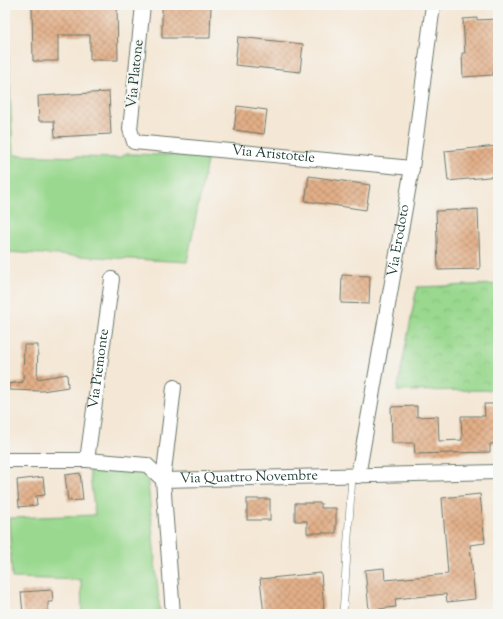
<svg xmlns="http://www.w3.org/2000/svg" width="503" height="619" font-family="'Sorts Mill Goudy',serif">
<style>
.grass{fill:#99d88e;stroke:#5c8a61}
.park{fill:url(#park-crowns);stroke:#5c8a61}
.building{fill:url(#building-cross-hatch)}
.lines{fill:none;stroke-linecap:round;stroke-linejoin:round}
.lane-casing{stroke:#6a786c;stroke-width:8}
.street-casing{stroke:#6a786c;stroke-width:16}
.lane{stroke:#fff;stroke-width:7}
.street{stroke:#fff;stroke-width:14}
.labels{text-anchor:middle;dominant-baseline:central;stroke-width:4;stroke-linejoin:round;paint-order:stroke}
.street-label{font-size:14px;fill:#1f3d34;stroke:#f6f6f2}
</style>
<defs>
<pattern id="park-crowns" width="20" height="18" patternUnits="userSpaceOnUse"><rect width="20" height="18" fill="#99d88e"/><path d="M2 6a3 3 0 1 1 6 0M12 15a3 3 0 1 1 6 0" fill="none" stroke="#83ba7b"/></pattern>
<pattern id="building-cross-hatch" width="8" height="8" patternUnits="userSpaceOnUse"><rect width="8" height="8" fill="#e2af88"/><path d="M0 0l8 8M0 8l8-8" fill="none" stroke="#b79070"/></pattern>
</defs>
<rect width="100%" height="100%" fill="#f6f6f2"/>
<filter id="ink" filterUnits="userSpaceOnUse"><feTurbulence type="fractalNoise" baseFrequency=".025" numOctaves="2"/><feDisplacementMap in="SourceGraphic" scale="8" xChannelSelector="R" yChannelSelector="G"/><feConvolveMatrix kernelMatrix="1 2 1 2 8 2 1 2 1" color-interpolation-filters="sRGB"/></filter>
<filter id="wash" filterUnits="userSpaceOnUse"><feTurbulence type="fractalNoise" baseFrequency=".012" numOctaves="4" result="noise"/><feDisplacementMap in="SourceGraphic" scale="16" xChannelSelector="R" yChannelSelector="G"/><feGaussianBlur stdDeviation="0.9" result="paint"/><feColorMatrix in="noise" values="0 0 0 0 0 0 0 0 0 0 0 0 0 0 0 0 0 1.4 0 .05"/><feComposite in="paint" operator="in"/></filter>
<g filter="url(#wash)">
<rect width="100%" height="100%" fill="#f4e7d5"/>
<g class="grass">
<polygon points="5,5 6,5 13,155 118,158 127,154 208,156 187,262 5,252"/>
<polygon points="89,469 144,472 148,483 160,614 82,614 81,580 12,578 9,518 95,515"/>
</g>
<polygon class="park" points="498,284 498,390 397,391 417,287"/>
<g id="blocks">
<g class="building">
<polygon points="117,5 118,60 90,60 90,35 58,35 58,61 33,61 32,6"/>
<polygon points="162,5 211,5 210,38 162,38"/>
<polygon points="477,18 477,20 498,19 498,72 493,72 493,75 463,77 462,53 465,53 463,19"/>
<polygon points="238,37 303,44 300,72 235,65"/>
<polygon points="109,92 111,134 55,137 54,121 39,121 38,96"/>
<polygon points="237,106 267,110 264,134 234,130"/>
<polygon points="498,146 498,176 448,181 445,151"/>
<polygon points="309,176 370,185 366,210 305,201"/>
<polygon points="478,209 480,269 438,270 436,211"/>
<polygon points="342,275 370,276 369,304 341,303"/>
<polygon points="24,345 38,345 37,379 67,374 68,387 42,391 9,390 8,384 23,382"/>
<polygon points="484,404 498,404 498,443 490,444 490,452 415,454 414,443 392,443 391,407 417,406 417,417 438,416 439,441 462,440 461,416 485,416"/>
<polygon points="80,473 83,500 68,501 65,475"/>
<polygon points="43,477 45,495 36,496 37,505 19,507 17,480"/>
<polygon points="480,494 485,543 470,545 475,599 447,602 446,594 395,599 396,607 369,610 365,570 384,568 385,580 448,574 442,498"/>
<rect x="247" y="499" width="23" height="21"/>
<polygon points="295,503 321,503 321,508 336,508 336,533 307,533 307,521 295,521"/>
<polygon points="321,573 324,610 281,614 264,614 260,579"/>
<polygon points="52,590 53,602 48,602 48,614 23,614 21,592"/>
</g>
</g>
</g>
<g filter="url(#ink)">
<use href="#blocks" fill-opacity="0" stroke="#6a786c" stroke-width="1"/>
<g class="lines">
<defs>
<polyline id="lane" points="343,614 352,476"/>
<g id="street">
<path id="s1" d="M143 5 130 129 134 142 412 168"/>
<path id="s2" d="M5 460H87L147 465 163 480 498 472"/>
<path id="s3" d="M87 460 112 279"/>
<path id="s4" d="M358 476 412 168 433 5"/>
<polyline points="173,614 163,480 174,387"/>
</g>
</defs>
<use href="#lane" class="lane-casing"/>
<use href="#street" class="street-casing"/>
<use href="#lane" class="lane"/>
<use href="#street" class="street"/>
</g>
</g>
<g class="labels">
<g class="street-label">
<text transform="translate(136 74) rotate(-84)">Via Platone</text>
<text stroke="none"><textPath href="#s1" startOffset="278">Via Aristotele</textPath></text>
<text stroke="none"><textPath href="#s4" startOffset="239">Via Erodoto</textPath></text>
<text stroke="none"><textPath href="#s3" startOffset="92">Via Piemonte</textPath></text>
<text stroke="none"><textPath href="#s2" startOffset="250">Via Quattro Novembre</textPath></text>
</g>
</g>
<rect width="503" height="619" fill="none" stroke="#f6f6f2" stroke-width="20"/>
</svg>
